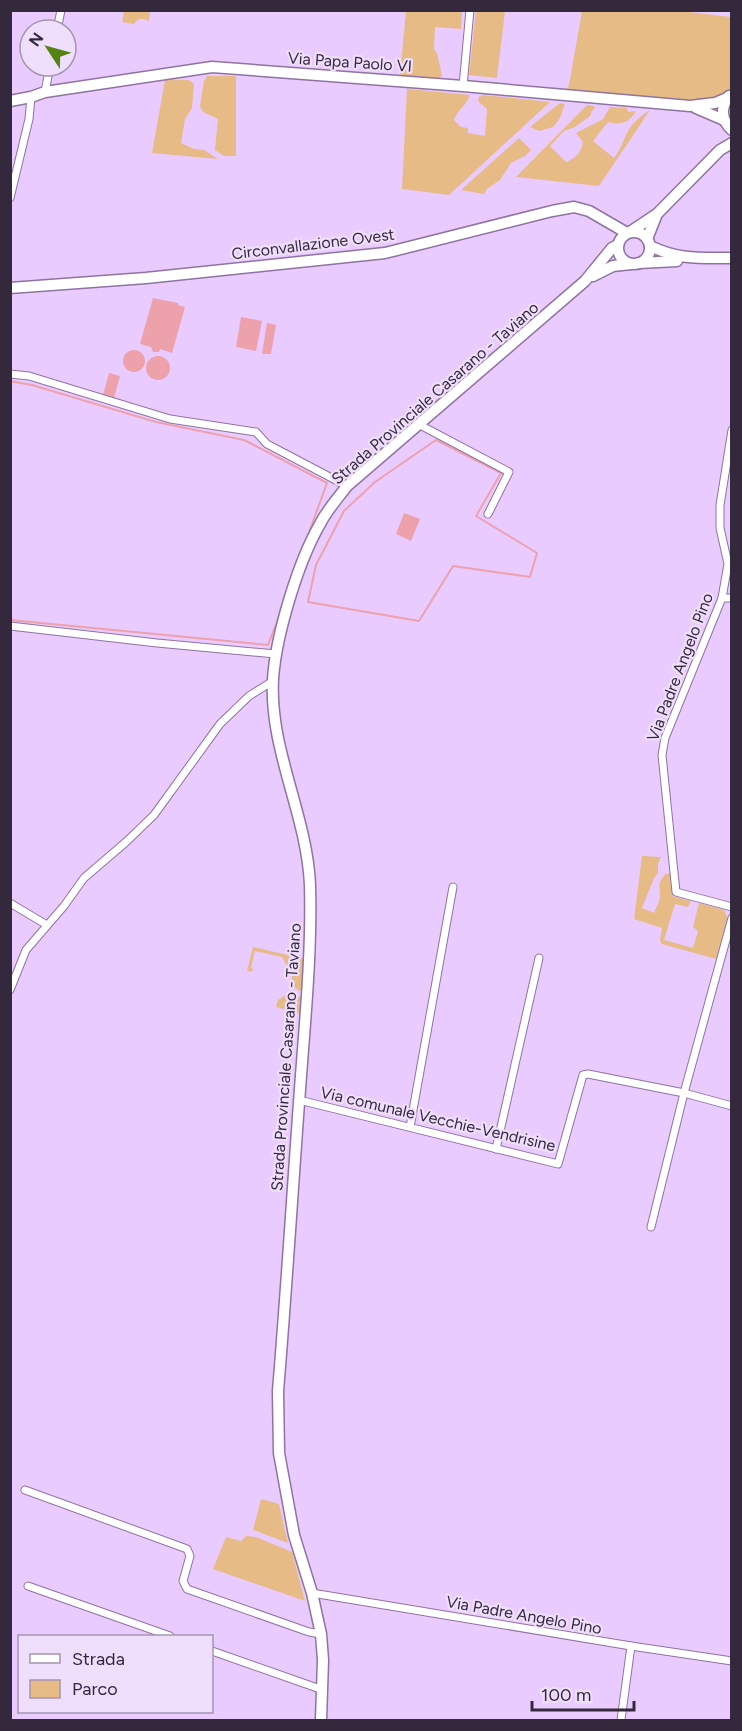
<svg xmlns="http://www.w3.org/2000/svg" width="742" height="1731" font-family="Figtree,sans-serif">
<style>
.green{fill:#e6bb86}
.water{fill:#eda1ab}
.lines{fill:none;stroke-linecap:round;stroke-linejoin:round}
.stream{stroke:#eda1ab;stroke-width:2}
.street-casing{stroke:#8f73a2;stroke-width:9}
.secondary-casing{stroke:#8f73a2;stroke-width:13}
.primary-casing{stroke:#8f73a2;stroke-width:13}
.street{stroke:#fff;stroke-width:7}
.secondary{stroke:#fff;stroke-width:10}
.primary{stroke:#fff;stroke-width:10}
.labels{text-anchor:middle;dominant-baseline:central;stroke-width:4.5;stroke-linejoin:round;paint-order:stroke}
.street-label{font-size:16px;fill:#34283c;stroke:#f0defd}
</style>
<rect width="100%" height="100%" fill="#eacbff"/>
<g class="green">
<polygon points="672,10 731,17 731,91 728,94 699,102 566,90 569,85 582,11"/>
<path d="M124 11H150L149 21C142 18 139 17 134 24L122 22Z"/>
<polygon points="406,11 462,11 461,29 435,27 434,49 437,53 442,76 439,78 400,75"/>
<polygon points="476,11 505,11 497,78 469,75"/>
<polygon points="207,76 236,76 236,156 224,156 215,150 218,119 203,112 200,106 204,81"/>
<polygon points="165,80 189,80 194,84 192,108 185,119 181,143 194,149 204,150 218,159 152,153"/>
<path d="M407 89 470 95C467 105 457 110 454 120L461 127 468 128V133L485 136 487 109 478 101 479 97 483 95 550 102 449 195 402 189Z"/>
<polygon points="560,103 565,104 560,118 553,127 539,131 530,127"/>
<path d="M587 105 594 106 595 108 592 111 590 116 575 127 564 131 550 146 566 162C576 158 581 153 583 142L576 133 603 119 610 107 627 108 628 112 636 111C629 123 621 125 608 122L593 141 614 158C621 149 623 140 628 131 632 123 643 114 650 110L599 186 516 177Z"/>
<polygon points="519,138 531,150 525,156 511,163 500,180 487,189 484,194 461,190"/>
<path d="M642 856 661 857 658 864V873L654 878 642 908 654 913C656 908 659 902 660 897 660 886 657 882 666 874H671L672 896 691 901 688 907 675 904 664 940 693 948 698 931 693 927 699 903 724 910 728 919 716 959 662 944 660 941 662 928 634 919Z"/>
<polygon points="253,947 305,959 303,989 300,991 294,987 291,973 282,957 255,951 251,968 253,969 252,972 247,971"/>
<polygon points="287,994 302,997 301,1014 276,1007 278,1000"/>
<polygon points="261,1499 279,1504 288,1543 253,1530"/>
<polygon points="246,1536 256,1537 292,1552 305,1601 213,1569 226,1537 241,1541"/>
</g>
<g class="water">
<polygon points="153,298 178,303 178,305 185,307 172,353 160,349 159,352 153,352 151,347 140,344"/>
<polygon points="241,317 262,321 256,351 236,347"/>
<polygon points="267,323 276,325 271,354 262,354"/>
<circle cx="134" cy="361" r="11"/>
<circle cx="158" cy="368" r="12"/>
<polygon points="109,373 120,376 114,398 103,395"/>
<polygon points="404,513 420,519 411,541 396,534"/>
</g>
<g class="lines">
<g class="stream">
<polyline points="10,381 32,385 156,422 244,440 327,483 307,538"/>
<polygon points="436,440 501,473 476,516 537,553 530,577 453,566 419,621 308,602 316,565 344,511 375,482"/>
<polyline points="10,620 268,645 281,611"/>
</g>
<defs>
<g id="street">
<polyline points="57,30 61,10"/>
<polyline points="463,86 470,10"/>
<polyline points="45,92 50,66"/>
<polyline points="10,198 29,119 31,97"/>
<polyline points="10,374 29,376 170,419 256,432 267,444 347,486"/>
<polyline points="420,425 509,472 488,514"/>
<polyline points="732,430 720,505 720,528 728,564 722,598 665,738 662,755 676,892 732,907"/>
<polyline points="722,598 732,598"/>
<polyline points="10,626 157,643 276,654"/>
<polyline points="10,903 47,925"/>
<polyline points="732,918 684,1093 732,1106"/>
<polyline points="10,990 26,950 64,906 84,878 126,842 154,815 220,724 249,696 273,681"/>
<polyline points="299,1100 558,1164 583,1075 588,1074 684,1093 651,1227"/>
<polyline points="410,1127 453,887"/>
<polyline points="496,1149 539,958"/>
<polyline points="25,1490 187,1549 190,1556 183,1581 187,1589 309,1632 321,1634"/>
<polyline points="28,1586 170,1636"/>
<polyline points="312,1593 631,1646 732,1661"/>
<polyline points="212,1651 323,1690"/>
<polyline points="621,1720 631,1646"/>
</g>
<g id="secondary">
<path d="M729 96C720 108 721 120 732 130"/>
<polyline points="10,101 31,97 45,92 212,67 463,86 690,106 715,103 727,98"/>
<polyline points="696,108 724,120"/>
<polyline points="630,232 657,214 720,150 732,143"/>
<polyline points="647,239 657,214"/>
</g>
<g id="primary">
<circle cx="634" cy="248" r="16"/>
<path d="M650 246C679 260 700 258 732 258"/>
<polyline points="639,263 677,261"/>
<polyline points="593,276 613,266 631,264"/>
<polyline points="10,288 146,278 385,253 552,211 574,207 589,211 627,233"/>
<path d="M321 1720 323 1660 321 1634 312 1593 294 1535 279 1453 278 1391C286 1295 292 1199 299 1103 304 1030 312 958 310 885 307 815 269 749 273 679 276 635 298 562 320 524 327 510 338 498 347 486L585 281 612 248 618 245"/>
</g>
</defs>
<use href="#street" class="street-casing"/>
<use href="#secondary" class="secondary-casing"/>
<use href="#primary" class="primary-casing"/>
<use href="#street" class="street"/>
<use href="#secondary" class="secondary"/>
<use href="#primary" class="primary"/>
</g>
<g class="labels">
<g class="street-label">
<text transform="translate(350 62) rotate(4)">Via Papa Paolo VI</text>
<text transform="translate(313 244) rotate(-7)">Circonvallazione Ovest</text>
<text transform="translate(435 393) rotate(-41)">Strada Provinciale Casarano - Taviano</text>
<text transform="translate(680 667) rotate(-69)">Via Padre Angelo Pino</text>
<text transform="translate(286 1057) rotate(-86)">Strada Provinciale Casarano - Taviano</text>
<text transform="translate(438 1119) rotate(13)">Via comunale Vecchie-Vendrisine</text>
<text transform="translate(524 1615) rotate(10)">Via Padre Angelo Pino</text>
</g>
</g>
<rect width="742" height="1731" fill="none" stroke="#34283c" stroke-width="24"/>
<rect x="18" y="1635" width="195" height="78" fill="#f0defd" stroke="#a595b0" stroke-width="1.5"/>
<rect x="30" y="1654" width="30" height="9" fill="#ffffff" stroke="#a595b0" stroke-width="1.5"/>
<text x="72" y="1665" font-size="18" fill="#34283c">Strada</text>
<rect x="30" y="1680" width="30" height="18" fill="#e6bb86" stroke="#a595b0" stroke-width="1.5"/>
<text x="72" y="1695" font-size="18" fill="#34283c">Parco</text>
<g transform="translate(48 48) rotate(306)"><circle r="28" fill="#f0defd" stroke="#a595b0" stroke-width="1.5"/>
<path d="M0-4.5L10 22L0 15L-10 22Z" fill="#538313"/>
<text y="-9" font-size="16" font-weight="bold" text-anchor="middle" fill="#34283c">N</text>
</g>
<path d="M532 1701v9h102v-9" fill="none" stroke="#34283c" stroke-width="3"/>
<text x="541" y="1701" font-size="18" fill="#34283c" stroke="#f0defd" stroke-width="4.5" paint-order="stroke">100 m</text>
</svg>
